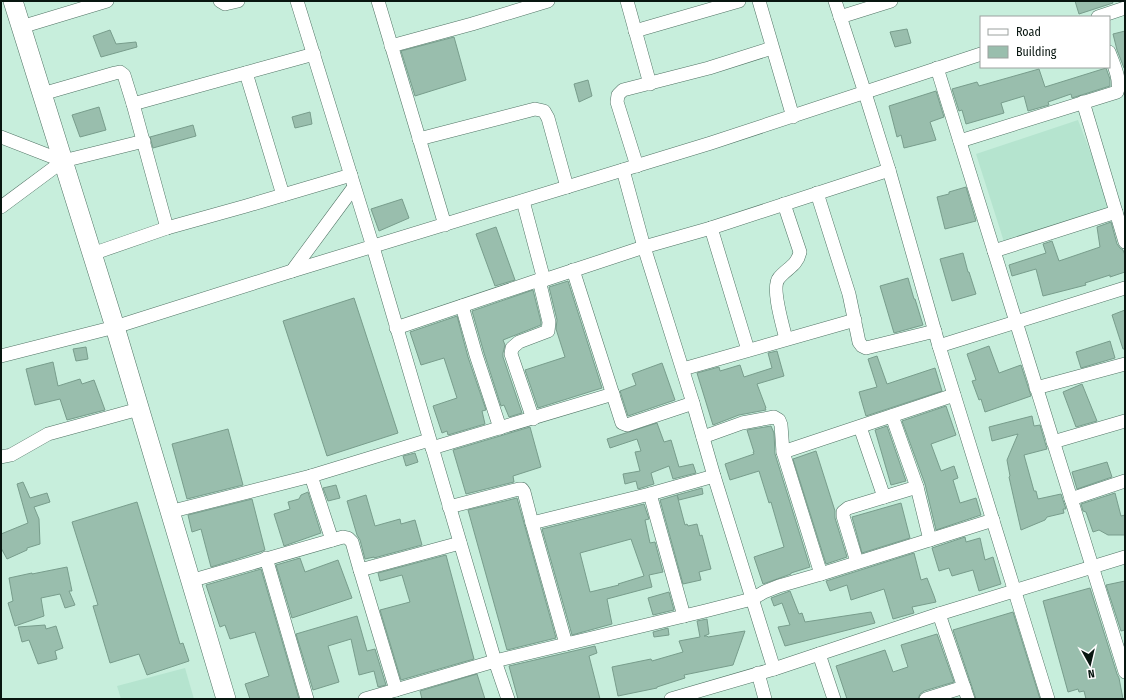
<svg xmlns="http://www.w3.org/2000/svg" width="1126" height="700" font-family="'Fira Sans Condensed',sans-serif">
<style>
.built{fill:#b5e4cf}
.building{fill:#99bead;stroke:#789d8c;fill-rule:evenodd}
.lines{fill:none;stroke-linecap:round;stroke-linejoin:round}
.street-casing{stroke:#507364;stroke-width:14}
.secondary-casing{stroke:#507364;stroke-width:20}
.street{stroke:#fff;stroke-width:13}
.secondary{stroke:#fff;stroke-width:19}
</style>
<rect width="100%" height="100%" fill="#c7eedc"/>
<g class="built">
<polygon points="1078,120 1113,211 1005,245 976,154"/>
<polygon points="185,668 194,699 121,699 117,686"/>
</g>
<g class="building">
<polygon points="1075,1 1112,1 1113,3 1079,14"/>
<polygon points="907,29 911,43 895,47 890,32"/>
<polygon points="110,30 116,44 136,42 137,47 101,57 93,36"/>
<polygon points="1125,31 1125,68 1124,68 1117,50 1113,34"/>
<polygon points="454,37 466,80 415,96 401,51"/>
<polygon points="1106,68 1110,79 1110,86 1072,98 1071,94 1048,102 1049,105 1028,111 1024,96 1001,103 1004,113 966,124 962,110 959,111 952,89 977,82 979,86 1039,69 1045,87"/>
<polygon points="588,80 592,96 579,102 574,84"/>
<polygon points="936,91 944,117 930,122 936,140 904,148 901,135 897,137 889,106"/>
<polygon points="99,107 106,130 80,137 72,115"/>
<polygon points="310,112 312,124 295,128 292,117"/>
<polygon points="193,125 196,136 153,148 150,137"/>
<polygon points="966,187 976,221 945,229 937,197 949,194 949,192"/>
<polygon points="402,199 409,218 379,231 371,209"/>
<polygon points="1111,222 1117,244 1120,248 1123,250 1125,255 1125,272 1110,277 1110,275 1085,283 1086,285 1043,296 1036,269 1012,276 1009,265 1046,253 1043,244 1052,241 1059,261 1100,247 1097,227"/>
<polygon points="496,227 515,280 495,286 476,234"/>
<polygon points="963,253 968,272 969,272 976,294 952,301 940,259"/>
<polygon points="908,278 914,299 915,299 923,325 894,333 880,286"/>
<polygon points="568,281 602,388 538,408 525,370 565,357 556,329 557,320 549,287"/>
<polygon points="533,290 541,322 541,325 503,340 505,345 503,353 503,357 522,413 509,417 504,405 501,406 484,353 472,311"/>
<polygon points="354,298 398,433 327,456 283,321"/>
<polygon points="1125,310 1125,349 1123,349 1112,315"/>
<polygon points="457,316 468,357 486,410 482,411 485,424 448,435 447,431 442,433 433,406 457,398 444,358 421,365 410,332"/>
<polygon points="1110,341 1115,358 1081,368 1076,352"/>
<polygon points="989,346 999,373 1021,365 1031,396 985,412 981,399 979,400 972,381 976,380 967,354"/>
<polygon points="86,347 88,359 76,361 73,349"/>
<polygon points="777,351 784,376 757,384 766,408 765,408 766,410 739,415 713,425 697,373 719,367 720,371 740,365 744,377 772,368 768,353"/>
<polygon points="877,356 887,384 935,368 942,391 866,416 859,392 877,387 868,359"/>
<polygon points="53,362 58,386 80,379 82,384 94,380 105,410 67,420 60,399 35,405 26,369"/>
<polygon points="662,363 675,400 628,416 620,391 636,385 632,374"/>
<polygon points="1082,384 1097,421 1076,427 1063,392"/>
<polygon points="946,406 956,435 931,444 941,471 954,466 958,478 953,480 960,503 976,498 981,515 936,530 925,484 902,421"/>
<polygon points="1032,416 1034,426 1040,425 1047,449 1024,455 1034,491 1036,491 1038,499 1061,494 1066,509 1063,509 1064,513 1047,517 1045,520 1021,530 1009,477 1010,476 1007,460 1018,434 992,441 989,427"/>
<polygon points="657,423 664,442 671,440 679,467 693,464 696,473 673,479 669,466 651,473 654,484 638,489 636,481 625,484 623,474 640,471 635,452 641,451 637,439 610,448 607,439"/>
<polygon points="771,426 774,433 775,454 810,567 791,573 791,574 763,584 754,557 784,547 771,502 769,503 759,471 730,480 725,464 754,454 753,452 754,452 747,430"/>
<polygon points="887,426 906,481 891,485 875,430"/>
<polygon points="530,427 541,467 513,476 514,482 466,494 453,450"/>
<polygon points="228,429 243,485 187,499 172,444"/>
<polygon points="816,451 835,511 835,518 847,557 826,564 793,459"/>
<polygon points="415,453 418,462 406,466 403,456"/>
<polygon points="1107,462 1112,477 1077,489 1072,472"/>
<polygon points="23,482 30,498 47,493 50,502 34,507 39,519 40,544 27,548 27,550 7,559 1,548 1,534 28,523 17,484"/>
<polygon points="336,485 340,498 328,501 323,488"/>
<polygon points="702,488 703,494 679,500 677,495"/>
<polygon points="308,492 321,533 284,546 274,514 290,509 288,502 299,499 301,495"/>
<polygon points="1115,493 1121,516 1125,515 1125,535 1108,535 1099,530 1093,532 1086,512 1083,511 1081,504"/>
<polygon points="366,495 375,526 400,519 401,524 415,520 422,545 374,558 374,557 365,559 360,540 357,535 347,501"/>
<polygon points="677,495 685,525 687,524 688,526 697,524 700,536 702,535 711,569 699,572 701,580 683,584 660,500"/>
<polygon points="517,498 556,638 507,650 468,510"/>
<polygon points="252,499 265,550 260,552 211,567 201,529 192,532 188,515"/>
<polygon points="137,502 180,644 183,643 189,661 147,675 139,654 110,663 93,606 98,605 72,522"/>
<polygon points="901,503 910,538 862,553 852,517"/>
<path d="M644 504 649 519 645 520 650 543 655 542 663 572 649 575 652 587 607 599 612 624 572 635 542 529ZM631 539 644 576 618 584 619 585 590 592 580 553Z"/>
<polygon points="965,537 966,542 980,538 985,560 993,557 1001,584 979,591 973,570 952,576 949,568 939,571 932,548"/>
<polygon points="914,553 921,580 927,578 934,596 936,602 912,607 914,613 893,619 884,589 851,600 847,585 830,591 826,581"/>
<polygon points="446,555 474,659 401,680 380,610 410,602 402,575 380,581 378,573"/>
<polygon points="300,558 305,572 338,560 352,598 292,618 276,565"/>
<polygon points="67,567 72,591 69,591 75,605 65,608 60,594 41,598 44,616 15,626 8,603 13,601 9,578 32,573 32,574"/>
<polygon points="261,569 299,699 250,699 245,684 269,676 255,632 230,639 225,625 220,627 206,585"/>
<polygon points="1125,581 1125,630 1121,631 1106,585"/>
<polygon points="1090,588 1117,674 1119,678 1123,699 1086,699 1084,691 1079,692 1078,689 1068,692 1043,601"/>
<polygon points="790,591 799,614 802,613 805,622 871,612 875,623 785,646 778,627 790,625 782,603 774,606 771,598"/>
<polygon points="669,592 674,610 653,615 648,598"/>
<polygon points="1013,612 1040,699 976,699 953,630"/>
<polygon points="357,616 367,651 375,649 386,685 378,687 374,671 359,675 351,639 328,646 339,682 313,690 296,634"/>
<polygon points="707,619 709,634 704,636 707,636 708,637 745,631 733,665 684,675 685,678 657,687 657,688 618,696 612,667 651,659 652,661 683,652 679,641 700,637 697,621"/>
<polygon points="45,625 46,629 56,626 63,648 55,651 57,659 38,664 29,640 22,642 18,627"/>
<polygon points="668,628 669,635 654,637 653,632"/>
<polygon points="937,634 954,682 924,691 920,694 918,699 847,699 836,666 885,650 893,672 908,667 901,645"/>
<polygon points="595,646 597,653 589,656 600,699 518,699 509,666"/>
<polygon points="477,674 485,699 422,699 420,691"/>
</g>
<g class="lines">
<defs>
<g id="street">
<polyline points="220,1 225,4 238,1"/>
<polyline points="297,1 373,247 495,661 508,699"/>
<polyline points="378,1 445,225"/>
<polyline points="627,1 650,84"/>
<polyline points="759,1 793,117"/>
<polyline points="835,1 865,93 889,170 939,346 1048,699"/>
<polyline points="840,17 891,1"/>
<polyline points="1098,17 1125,8"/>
<polyline points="21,27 107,1"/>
<polyline points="635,31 739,1"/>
<polyline points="391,46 472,24 548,1"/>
<polyline points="937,68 1125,672"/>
<polyline points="246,73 283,195"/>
<polyline points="42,94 115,73 120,72 124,75 133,104 314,54"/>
<polyline points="1083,102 1125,242"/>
<polyline points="133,104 167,228"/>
<polyline points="1,137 63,161"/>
<polyline points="419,139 535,109 544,111 548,118 567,187"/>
<path d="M960 141 1117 92C1122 81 1113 63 1109 52"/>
<polyline points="637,166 617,102 618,95 623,90 709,68 772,48"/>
<polyline points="623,170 644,247 693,403 714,476 774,669"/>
<polyline points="817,193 849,294 859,342 862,346 866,348 935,331"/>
<polyline points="523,201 544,280"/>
<path d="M784 204 800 252C797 266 787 268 779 278 771 287 783 327 786 339"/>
<polyline points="1,207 63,161 144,141"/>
<polyline points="711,228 748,350"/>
<polyline points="994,251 1116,212"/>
<polyline points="92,254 167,228 246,206 351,175"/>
<polyline points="573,270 622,423 627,425 693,403"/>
<polyline points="292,271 354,187"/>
<polyline points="462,306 476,355 500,428"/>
<polyline points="396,328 539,280 544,280 644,247 711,228 889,170"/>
<polyline points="939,346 1125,288"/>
<polyline points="1,356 115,327 292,271 711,143 981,54"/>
<polyline points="683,369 855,320"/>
<polyline points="1036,388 1125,364"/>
<polyline points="892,416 917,487 930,540"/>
<polyline points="533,419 511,354 512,348 519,342 548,331 549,322 539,280"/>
<polyline points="860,427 884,497"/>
<polyline points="703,437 742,423 774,417 779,420 781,425 783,452 821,574"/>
<polyline points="1053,442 1125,421"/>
<polyline points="432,448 613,394"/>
<polyline points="783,452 954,395"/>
<polyline points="1,457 11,455 48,434 139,409"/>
<polyline points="311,476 332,540"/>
<polyline points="650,494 684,616"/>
<polyline points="1071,499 1125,481"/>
<polyline points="449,507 519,489 522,489 524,492 532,523"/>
<polyline points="169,512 311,476 429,440"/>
<polyline points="266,558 307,699"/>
<polyline points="857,562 843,516 843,512 848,508 917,487"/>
<polyline points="360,570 396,690"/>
<polyline points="190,581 343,537 348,538 352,542 360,570 460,543"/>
<polyline points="939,614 968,699"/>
<polyline points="566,644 532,523 650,494 714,476"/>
<polyline points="819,654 834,699"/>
<polyline points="758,673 765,699"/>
<polyline points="365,699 495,661 705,611 752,599 764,592 779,586 821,574 993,520"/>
<polyline points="671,699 774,669 939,614 1125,557"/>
<polyline points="926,699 964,687"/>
</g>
<polyline id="secondary" points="13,1 115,327 226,699"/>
</defs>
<use href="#street" class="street-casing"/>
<use href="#secondary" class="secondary-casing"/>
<use href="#street" class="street"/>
<use href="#secondary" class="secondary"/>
</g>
<rect width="1126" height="700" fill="none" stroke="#081610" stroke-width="4"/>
<rect x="980" y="16" width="130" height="52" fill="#ffffff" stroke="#9ca29f"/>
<rect x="988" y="29" width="20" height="6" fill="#ffffff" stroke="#9ca29f"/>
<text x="1016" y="36" font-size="12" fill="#081610">Road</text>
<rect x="988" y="46" width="20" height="12" fill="#99bead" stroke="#9ca29f"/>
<text x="1016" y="56" font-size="12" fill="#081610">Building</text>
<g transform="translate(1090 664) rotate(172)" stroke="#ffffff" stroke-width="3" paint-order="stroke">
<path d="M0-3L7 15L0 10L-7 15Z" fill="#081610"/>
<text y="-6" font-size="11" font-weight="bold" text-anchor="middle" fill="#081610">N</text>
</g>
</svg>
